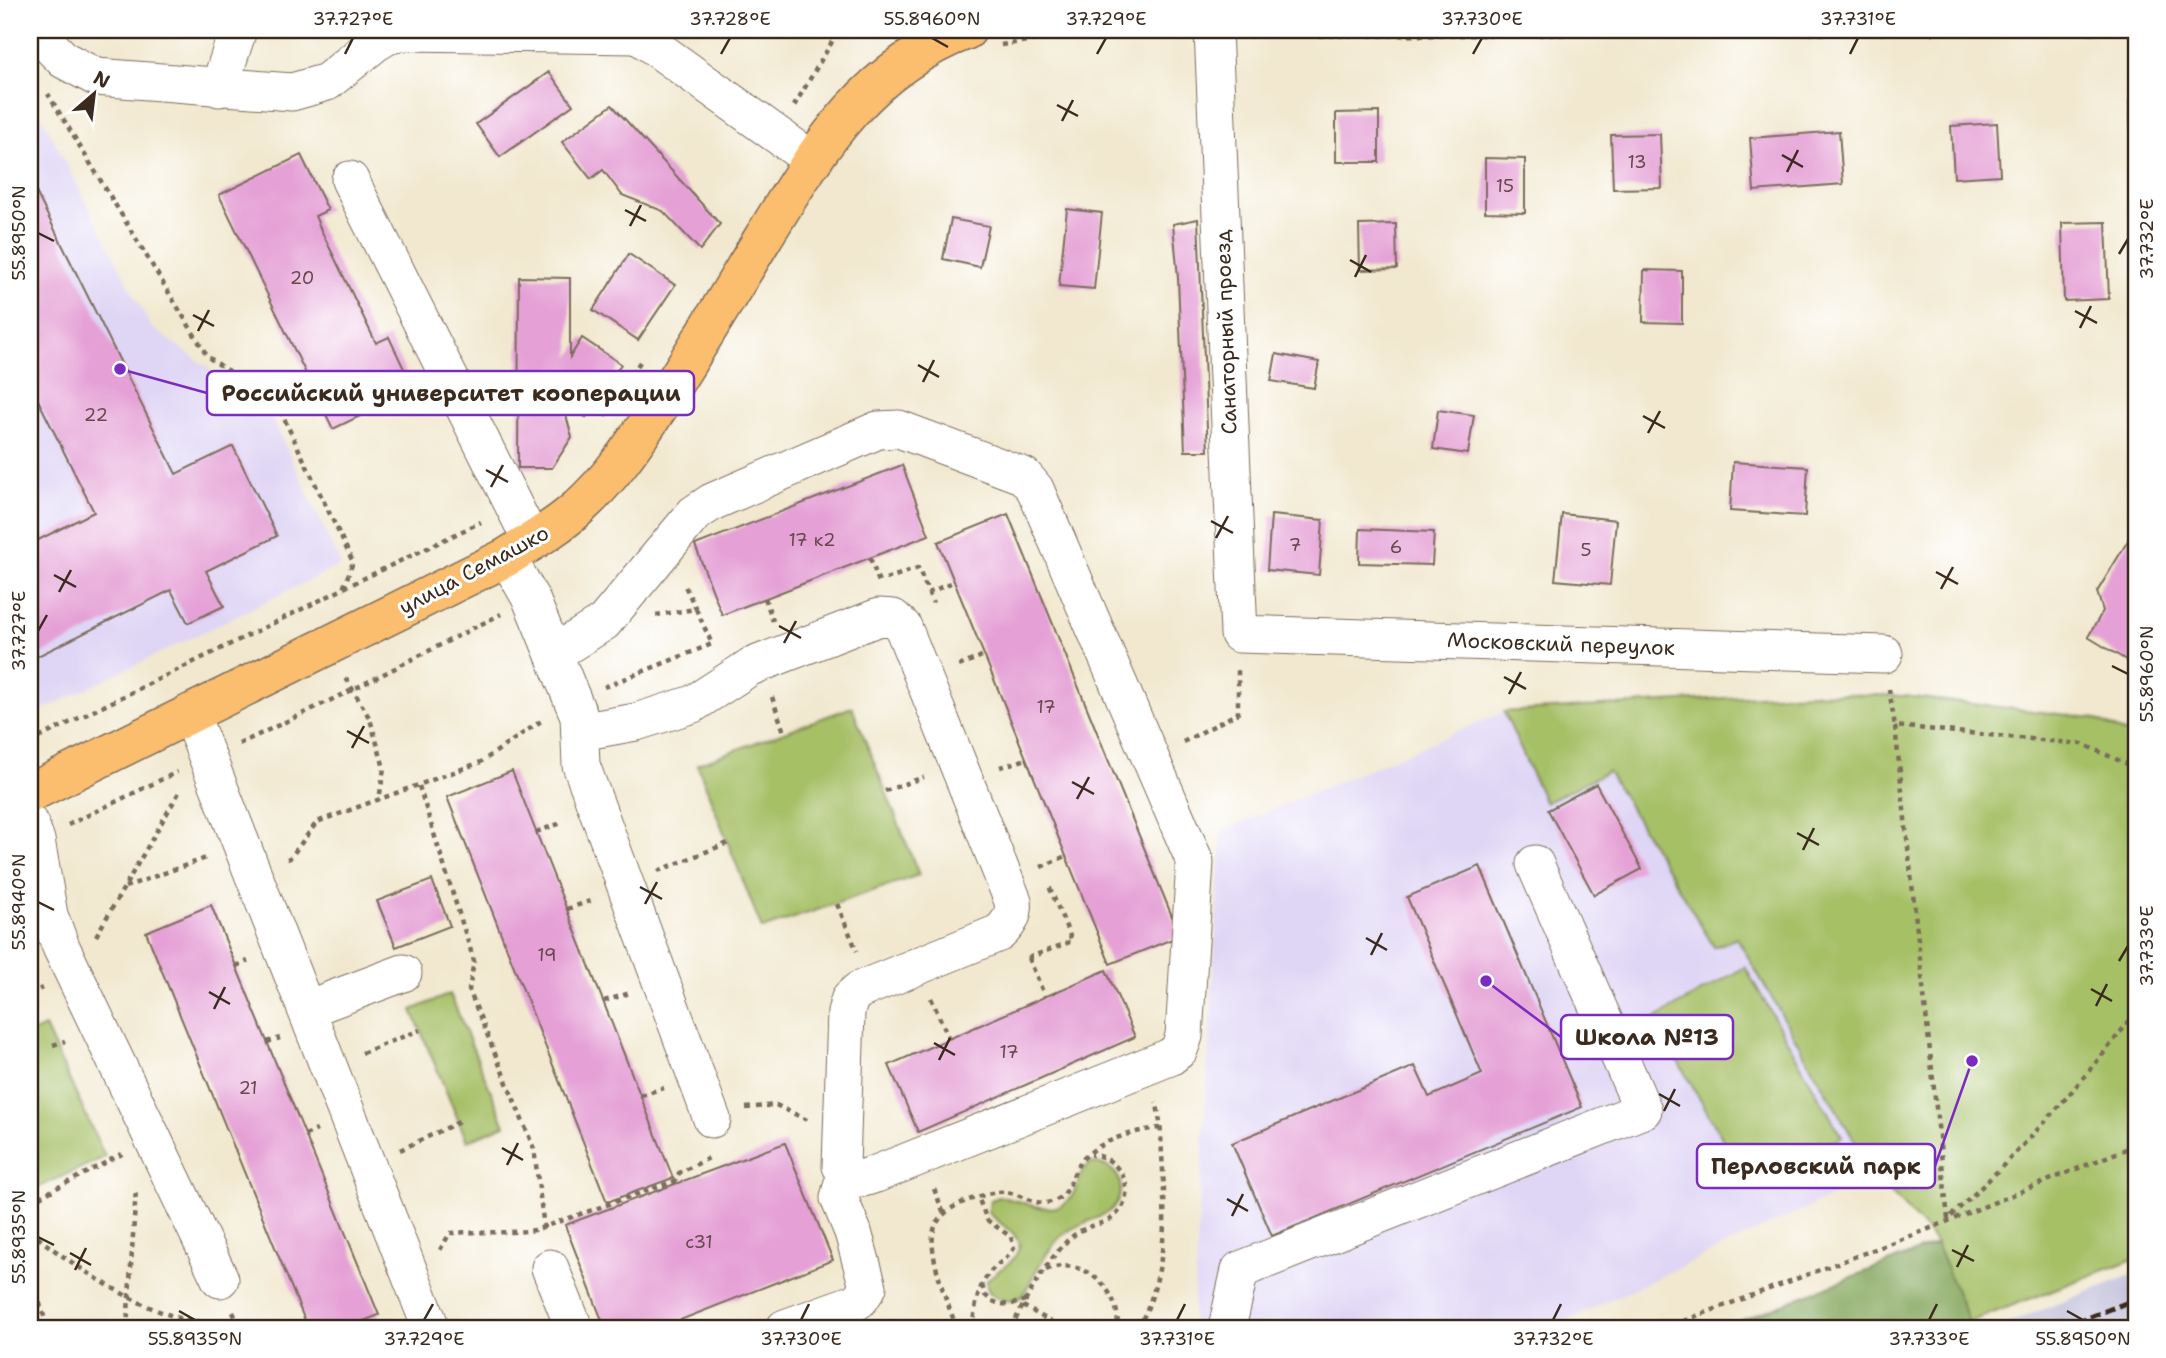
<svg xmlns="http://www.w3.org/2000/svg" width="2166" height="1358" font-family="'Shantell Sans',sans-serif">
<style>
.built{fill:#dfd5f5}
.industrial{fill:#c3c1db}
.green{fill:#a6c066;stroke:#707542;stroke-width:2}
.forest{fill:#84a65b;stroke:#60683c;stroke-width:2}
.building{fill:#e5a1d6}
.lines{fill:none;stroke-linecap:round;stroke-linejoin:round}
.minor-casing{stroke:#7b6c5c;stroke-width:39}
.major-casing{stroke:#7b6c5c;stroke-width:41}
.path{stroke:#7b6c5c;stroke-width:4.5;stroke-dasharray:5 5;stroke-linecap:butt}
.minor{stroke:#fff;stroke-width:37}
.major{stroke:#fbbd6e;stroke-width:38}
.rail{stroke:#3b2a1e;stroke-width:5;stroke-dasharray:10 5;stroke-linecap:butt}
.ticks{fill:none;stroke:#3b2a1e;stroke-width:2.5}
.labels{text-anchor:middle;dominant-baseline:central;stroke-width:6;stroke-linejoin:round;paint-order:stroke}
.number-label{font-size:18px;fill:#66484c}
.street-label{font-size:21px;fill:#3b2a1e;stroke:#fff}
.leader{fill:none;stroke:#7b2cbf;stroke-width:2.5}
.callout-dot{fill:#7b2cbf;stroke:#fff;stroke-width:2.5}
.callout{fill:#fff;stroke:#7b2cbf;stroke-width:2.5}
.callout-label{font-size:23px;text-anchor:middle;font-weight:bold;fill:#3b2a1e}
.neatline{fill:none;stroke:#3b2a1e;stroke-width:2.5}
.ticks-label{font-size:18px;text-anchor:middle;fill:#3b2a1e}
</style>
<rect width="100%" height="100%" fill="#fff"/>
<filter id="ink" filterUnits="userSpaceOnUse"><feTurbulence type="fractalNoise" baseFrequency=".0143" numOctaves="2"/><feDisplacementMap in="SourceGraphic" scale="14" xChannelSelector="R" yChannelSelector="G"/><feConvolveMatrix kernelMatrix="1 2 1 2 8 2 1 2 1" color-interpolation-filters="sRGB"/></filter>
<filter id="wash" filterUnits="userSpaceOnUse"><feTurbulence type="fractalNoise" baseFrequency=".00686" numOctaves="4" result="noise"/><feDisplacementMap in="SourceGraphic" scale="28" xChannelSelector="R" yChannelSelector="G"/><feGaussianBlur stdDeviation="1.57" result="paint"/><feColorMatrix in="noise" values="0 0 0 0 0 0 0 0 0 0 0 0 0 0 0 0 0 1.4 0 .05"/><feComposite in="paint" operator="in"/></filter>
<g filter="url(#wash)">
<rect width="100%" height="100%" fill="#f1e8cf"/>
<g class="built">
<polygon points="30,94 151,327 269,411 341,565 30,716"/>
<polygon points="1504,712 1545,802 1608,771 1714,947 1736,937 1875,1176 1550,1328 1192,1328 1222,831"/>
</g>
<polygon class="industrial" points="2136,1273 2136,1328 1996,1328"/>
<g class="green">
<polygon points="1809,693 1904,696 2093,718 2136,738 2136,1258 1969,1322 1936,1244 1926,1230 1875,1176 1737,938 1714,947 1608,771 1545,803 1504,712"/>
<polygon points="852,707 919,875 762,929 697,764"/>
<polygon points="1745,967 1842,1137 1751,1189 1654,1019"/>
<polygon points="450,994 505,1125 467,1141 412,1010"/>
<polygon points="45,1027 105,1157 30,1191 30,1034"/>
<path d="M1092 1163C1101 1163 1110 1167 1116 1174 1125 1185 1119 1205 1108 1212 1092 1222 1074 1224 1060 1237 1044 1254 1033 1277 1022 1297L1009 1301C997 1298 985 1295 987 1281 1000 1265 1014 1268 1020 1244L1013 1233 988 1213 991 1200 999 1197C1026 1200 1062 1226 1077 1186 1080 1176 1082 1168 1092 1163Z"/>
</g>
<polygon class="forest" points="1936,1244 1969,1322 1953,1328 1722,1328"/>
<g id="blocks">
<g class="building">
<polygon points="549,72 573,105 500,157 476,124"/>
<polygon points="2136,100 2136,147 2132,147 2129,101"/>
<polygon points="612,105 720,224 700,250 663,211 622,195 603,170 591,179 562,142"/>
<polygon points="1379,112 1379,162 1336,162 1336,113"/>
<polygon points="1997,123 2000,175 1954,178 1951,126"/>
<polygon points="1839,131 1843,184 1754,191 1750,138"/>
<polygon points="1660,134 1662,188 1613,189 1611,135"/>
<polygon points="301,155 328,210 315,216 321,230 376,343 389,337 414,390 333,429 219,195"/>
<polygon points="1485,158 1525,159 1525,213 1485,212"/>
<polygon points="30,180 176,474 233,446 277,536 206,571 224,606 188,623 171,590 30,660 30,544 94,512 30,384"/>
<polygon points="1067,209 1102,213 1094,289 1059,286"/>
<polygon points="951,219 989,226 980,267 943,259"/>
<polygon points="1198,219 1208,451 1185,451 1178,278 1173,224"/>
<polygon points="2106,222 2109,299 2064,301 2062,223"/>
<polygon points="1396,224 1397,269 1360,270 1359,225"/>
<polygon points="629,254 675,285 638,340 593,310"/>
<polygon points="1644,270 1682,271 1682,323 1643,322"/>
<polygon points="519,277 570,278 570,357 582,338 621,364 586,417 562,401 572,437 552,468 518,468"/>
<polygon points="1276,354 1319,362 1314,388 1271,381"/>
<polygon points="1438,410 1474,415 1468,454 1433,449"/>
<polygon points="1733,462 1808,467 1805,516 1730,511"/>
<polygon points="902,465 929,535 722,615 695,545"/>
<polygon points="1008,514 1180,936 1110,964 938,542"/>
<polygon points="1562,514 1616,520 1610,585 1555,580"/>
<polygon points="1271,515 1323,520 1319,575 1267,570"/>
<polygon points="1360,529 1434,532 1432,565 1359,563"/>
<polygon points="2132,534 2136,534 2136,666 2088,637 2103,611 2097,592"/>
<polygon points="512,771 673,1178 607,1202 447,797"/>
<polygon points="1596,784 1642,869 1594,895 1548,810"/>
<polygon points="1480,866 1582,1107 1272,1236 1232,1143 1415,1066 1429,1097 1482,1074 1407,897"/>
<polygon points="432,880 450,926 396,947 377,901"/>
<polygon points="211,905 379,1315 346,1328 308,1328 146,932"/>
<polygon points="1106,970 1135,1037 918,1132 889,1065"/>
<polygon points="785,1143 833,1260 660,1328 605,1328 565,1225"/>
</g>
</g>
</g>
<g filter="url(#ink)">
<use href="#blocks" fill-opacity="0" stroke="#7b6c5c" stroke-width="2"/>
<g class="lines">
<defs>
<g id="minor">
<polyline points="41,30 52,48 64,60 96,77 292,92 327,82 374,44 387,36 401,32 638,35"/>
<polyline points="638,30 638,35 812,160"/>
<polyline points="1213,30 1239,634 1884,654"/>
<polyline points="219,88 238,30"/>
<polyline points="350,180 532,542"/>
<polyline points="507,557 531,599 579,716 581,765 712,1119"/>
<path d="M555 653 604 622 694 514 712 502 878 430 899 429 1024 476 1035 489 1195 862 1184 1036 1179 1050 1170 1057 876 1174C858 1180 853 1182 841 1166L846 1012 850 998 859 990 999 933C1009 924 1015 915 1013 901L903 627 893 618 879 617 750 667 693 704 636 722 580 732"/>
<polyline points="190,713 431,1328"/>
<polyline points="30,824 36,840 49,915 61,947 220,1279"/>
<polyline points="307,1009 403,973"/>
<polyline points="550,1268 574,1328"/>
<polyline points="785,1328 854,1303 860,1299 868,1287 853,1232 839,1198 842,1186 848,1176"/>
<polyline points="1227,1328 1240,1270 1643,1110 1535,864"/>
</g>
<path id="major" d="M30 793 507 557C531 542 556 528 577 509 610 480 636 441 660 405 696 350 729 294 763 238 818 149 864 69 967 30"/>
</defs>
<use href="#minor" class="minor-casing"/>
<use href="#major" class="major-casing"/>
<g class="path">
<polyline points="1249,36 2136,32"/>
<polyline points="1001,45 1046,38 1177,36"/>
<polyline points="794,106 839,30"/>
<polyline points="604,416 640,362"/>
<polyline points="870,558 879,582"/>
<polyline points="886,579 918,568 933,603"/>
<polyline points="344,588 481,522"/>
<polyline points="928,593 955,581"/>
<polyline points="765,598 773,621"/>
<polyline points="656,615 696,609 684,584"/>
<polyline points="959,666 984,655"/>
<polyline points="346,678 370,719 384,768 379,800"/>
<polyline points="604,687 712,644 696,609"/>
<polyline points="1889,689 1895,726"/>
<polyline points="772,697 784,732"/>
<polyline points="30,742 343,589 353,562 277,404 208,357 48,94"/>
<polyline points="1183,742 1238,713 1238,668"/>
<polyline points="239,744 352,690 501,614"/>
<polyline points="1000,767 1027,759"/>
<polyline points="419,786 474,961 469,990 534,1149 544,1228"/>
<polyline points="885,791 924,777"/>
<polyline points="68,825 177,772"/>
<polyline points="536,832 564,822"/>
<polyline points="287,859 290,858 317,822 481,762 544,719"/>
<polyline points="1041,867 1066,856"/>
<polyline points="658,871 728,843"/>
<polyline points="125,887 209,857"/>
<polyline points="837,904 857,951"/>
<polyline points="567,909 593,900"/>
<polyline points="96,936 181,789"/>
<polyline points="1028,958 1072,941 1049,886"/>
<polyline points="1029,958 1045,997"/>
<polyline points="236,966 248,961"/>
<polyline points="30,994 42,988"/>
<polyline points="931,998 949,1039"/>
<polyline points="604,1001 630,993"/>
<polyline points="267,1042 280,1038"/>
<polyline points="53,1045 65,1041"/>
<polyline points="362,1053 420,1030"/>
<polyline points="641,1095 664,1088"/>
<polyline points="746,1108 776,1105 807,1120"/>
<polyline points="305,1135 317,1130"/>
<polyline points="400,1150 459,1122"/>
<polyline points="934,1189 944,1214"/>
<polyline points="30,1202 122,1154"/>
<path d="M1951 1216C2021 1151 2078 1088 2136 1012"/>
<polyline points="1948,1219 1895,726 2082,744 2136,768"/>
<path d="M30 1231C63 1259 129 1302 170 1315 187 1321 205 1323 223 1325"/>
<path d="M440 1250 450 1233C478 1231 507 1234 535 1230L675 1181 679 1173 711 1157"/>
<path d="M1046 1270C1082 1254 1123 1291 1117 1328"/>
<polyline points="30,1274 48,1328"/>
<path d="M982 1285 985 1295C997 1307 1010 1306 1025 1300"/>
<polyline points="1023,1306 1062,1328"/>
<polyline points="233,1312 240,1328"/>
<polyline points="127,1328 136,1189"/>
<polyline points="216,1328 223,1325 237,1328"/>
<path d="M957 1328C948 1305 927 1254 934 1230 938 1215 954 1205 969 1200 980 1196 993 1191 1005 1192 1024 1194 1041 1212 1061 1197 1071 1189 1072 1174 1079 1164 1094 1142 1135 1130 1160 1128"/>
<path d="M972 1328C975 1309 977 1286 991 1271 998 1263 1009 1258 1014 1248L1011 1237 987 1220 978 1197"/>
<path d="M1011 1328C1025 1302 1039 1273 1059 1250 1066 1241 1074 1234 1084 1229 1092 1225 1101 1224 1109 1220 1128 1209 1132 1185 1118 1169 1111 1160 1102 1155 1091 1155"/>
<path d="M1138 1328C1168 1273 1166 1216 1162 1155 1161 1138 1161 1119 1156 1102"/>
<polyline points="1665,1328 1926,1230 2136,1145"/>
</g>
<use href="#minor" class="minor"/>
<use href="#major" class="major"/>
<g class="rail">
<polyline points="2062,1328 2136,1299"/>
<polyline points="2124,1328 2136,1324"/>
</g>
</g>
</g>
<path class="ticks" d="M932 38 948 47M345 54 353 38M721 54 730 38M1097 54 1106 38M1473 54 1482 38M1850 54 1858 38M1057 105 1078 116M1062 121 1073 100M1782 155 1803 167M1787 172 1798 150M625 210 646 221M630 226 641 205M38 233 54 241M2119 254 2128 239M1350 260 1371 272M1355 277 1366 255M2075 311 2097 323M193 315 214 326M2080 328 2091 306M198 331 209 310M918 365 939 377M923 382 934 360M1643 416 1665 428M1648 433 1660 411M486 470 508 482M491 487 503 465M1211 521 1233 533M1216 538 1228 516M1936 572 1958 584M54 575 76 587M1941 589 1953 567M59 592 71 570M779 626 801 638M38 631 47 615M784 643 796 621M2112 666 2128 674M1504 677 1526 689M1509 694 1521 672M347 731 369 743M352 748 364 726M1072 782 1094 794M1077 799 1089 777M1797 833 1819 845M1803 850 1814 828M640 887 662 899M38 902 54 910M645 904 657 882M1366 938 1387 950M1371 955 1382 933M2119 961 2128 946M2091 989 2112 1001M209 992 230 1004M2096 1006 2107 984M214 1009 225 987M934 1043 955 1055M939 1060 950 1038M1659 1094 1680 1106M1664 1111 1675 1089M502 1148 523 1160M507 1165 518 1143M1227 1199 1248 1211M1232 1216 1243 1194M38 1237 54 1245M1952 1250 1974 1261M70 1253 91 1265M1957 1267 1968 1245M75 1270 86 1248M179 1311 195 1320M2067 1311 2083 1320M424 1320 433 1304M801 1320 809 1304M1177 1320 1185 1304M1553 1320 1561 1304M1929 1320 1937 1304"/>
<g class="labels">
<g class="number-label">
<text x="1637" y="162">13</text>
<text x="1505" y="186">15</text>
<text x="302" y="278">20</text>
<text x="96" y="415">22</text>
<text x="812" y="540">17 к2</text>
<text x="1295" y="545">7</text>
<text x="1396" y="547">6</text>
<text x="1586" y="550">5</text>
<text x="1046" y="707">17</text>
<text x="547" y="955">19</text>
<text x="1009" y="1052">17</text>
<text x="248" y="1088">21</text>
<text x="699" y="1242">с31</text>
</g>
<g class="street-label">
<text transform="translate(1226 332) rotate(-92)">Санаторный проезд</text>
<text transform="translate(474 570) rotate(-28)">улица Семашко</text>
<text transform="translate(1561 644) rotate(2)">Московский переулок</text>
</g>
</g>
<path class="leader" d="M120 369L207 393M1486 981L1561 1037M1972 1061L1935 1166"/>
<g class="callout-dot">
<circle cx="120" cy="369" r="7"/>
<circle cx="1486" cy="981" r="7"/>
<circle cx="1972" cy="1061" r="7"/>
</g>
<g class="callout">
<rect x="207" y="371" width="487" height="44" rx="7"/>
<rect x="1561" y="1015" width="172" height="44" rx="7"/>
<rect x="1697" y="1144" width="238" height="44" rx="7"/>
</g>
<g class="callout-label">
<text x="451" y="401">Российский университет кооперации</text>
<text x="1647" y="1045">Школа №13</text>
<text x="1816" y="1174">Перловский парк</text>
</g>
<rect width="2166" height="1358" fill="none" stroke="#fff" stroke-width="77"/>
<g transform="translate(94 94) rotate(28)" stroke="#ffffff" stroke-width="5" paint-order="stroke">
<path d="M0-5L12 26L0 18L-12 26Z" fill="#3b2a1e"/>
<text y="-10" font-size="19" font-weight="bold" text-anchor="middle" fill="#3b2a1e">N</text>
</g>
<rect x="38" y="38" width="2090" height="1282" class="neatline"/>
<g class="ticks-label">
<text x="353" y="25">37.727°E</text>
<text x="730" y="25">37.728°E</text>
<text x="932" y="25">55.8960°N</text>
<text x="1106" y="25">37.729°E</text>
<text x="1482" y="25">37.730°E</text>
<text x="1858" y="25">37.731°E</text>
<text transform="translate(19 233) rotate(-90)" y="6">55.8950°N</text>
<text transform="translate(2147 239) rotate(-90)" y="6">37.732°E</text>
<text transform="translate(19 631) rotate(-90)" y="6">37.727°E</text>
<text transform="translate(2147 674) rotate(-90)" y="6">55.8960°N</text>
<text transform="translate(19 902) rotate(-90)" y="6">55.8940°N</text>
<text transform="translate(2147 946) rotate(-90)" y="6">37.733°E</text>
<text transform="translate(19 1237) rotate(-90)" y="6">55.8935°N</text>
<text x="195" y="1345">55.8935°N</text>
<text x="424" y="1345">37.729°E</text>
<text x="801" y="1345">37.730°E</text>
<text x="1177" y="1345">37.731°E</text>
<text x="1553" y="1345">37.732°E</text>
<text x="1929" y="1345">37.733°E</text>
<text x="2083" y="1345">55.8950°N</text>
</g>
</svg>
